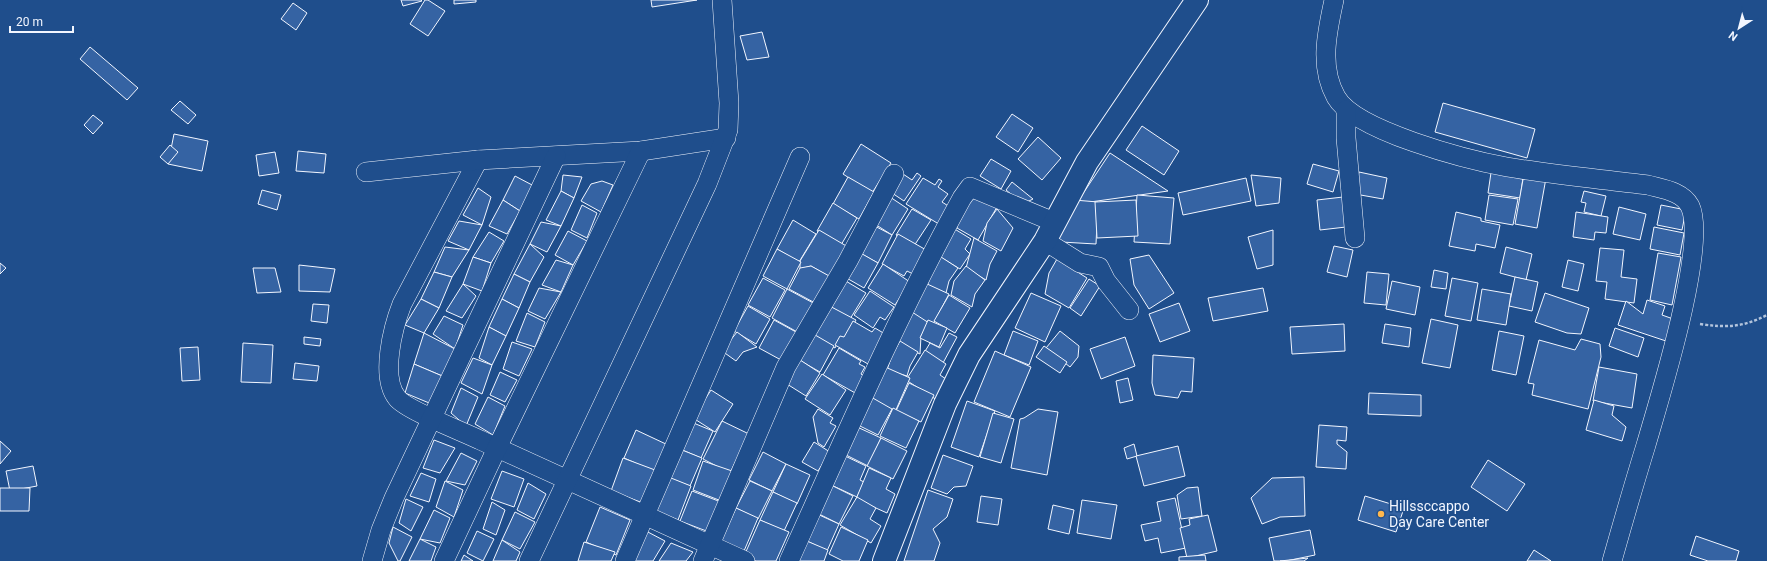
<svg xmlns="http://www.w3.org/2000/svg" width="1767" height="561" font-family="Roboto,sans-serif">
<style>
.building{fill:#3563a3;stroke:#f2f6ff}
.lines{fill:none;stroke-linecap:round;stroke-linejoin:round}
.minor-casing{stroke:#f2f6ff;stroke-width:20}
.tertiary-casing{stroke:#f2f6ff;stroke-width:24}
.path{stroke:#b3c4dc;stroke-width:2.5;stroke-dasharray:3 2;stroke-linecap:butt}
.minor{stroke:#1f4e8c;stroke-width:19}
.tertiary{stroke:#1f4e8c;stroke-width:22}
.poi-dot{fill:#ffb74d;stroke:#1f4e8c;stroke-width:1.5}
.labels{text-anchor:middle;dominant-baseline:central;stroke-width:3;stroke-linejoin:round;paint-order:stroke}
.poi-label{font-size:14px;fill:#f2f6ff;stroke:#1f4e8c;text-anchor:start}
</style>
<rect width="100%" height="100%" fill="#1f4e8c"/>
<g class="building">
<polygon points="401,0 421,0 422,1 403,6"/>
<polygon points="425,0 428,0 445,11 428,36 410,24"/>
<polygon points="454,0 476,0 476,2 454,4"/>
<polygon points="651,0 697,0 652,7"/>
<polygon points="293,3 307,13 296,30 281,19"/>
<polygon points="762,32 769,57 747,60 740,36"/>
<polygon points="90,47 138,88 127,100 80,59"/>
<polygon points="180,101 196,115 188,124 171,110"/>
<polygon points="1443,103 1535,129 1527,158 1435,132"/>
<polygon points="1012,114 1033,128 1018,152 996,137"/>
<polygon points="93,115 103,123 93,134 84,125"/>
<polygon points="1142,126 1179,151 1164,175 1126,150"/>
<polygon points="174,134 208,141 202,171 168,164"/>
<polygon points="1038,137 1061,158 1042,180 1018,159"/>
<polygon points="861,144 891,163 872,193 843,174"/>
<polygon points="170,145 178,152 168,164 160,157"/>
<polygon points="298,151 326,154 324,173 296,171"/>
<polygon points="275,152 279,173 259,176 256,155"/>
<polygon points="1110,153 1168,191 1076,204"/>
<polygon points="991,159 1011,171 1001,189 980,176"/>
<polygon points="1313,164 1339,171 1333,192 1307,184"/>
<polygon points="1492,166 1524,171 1520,198 1488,193"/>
<polygon points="897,170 912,180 917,173 921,176 904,201 886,189"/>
<polygon points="1359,172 1387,178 1383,199 1355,194"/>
<polygon points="1524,174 1546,178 1537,228 1515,224"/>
<polygon points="563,175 582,177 574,198 561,191"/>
<polygon points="1251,175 1281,178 1279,203 1256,206"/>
<polygon points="515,176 534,186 520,211 503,200"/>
<polygon points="848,177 874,192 859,219 833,204"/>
<polygon points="923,178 935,185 939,179 942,181 938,187 948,194 942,202 953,209 942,226 906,204"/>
<polygon points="1246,178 1251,201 1183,215 1178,193"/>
<polygon points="602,181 613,185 601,212 581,201 591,184"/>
<polygon points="1012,182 1033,199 1023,204 1006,190"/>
<polygon points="478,188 491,197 482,225 463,215"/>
<polygon points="262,190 281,195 277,210 258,204"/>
<polygon points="561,191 574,198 561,226 546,220"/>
<polygon points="1584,191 1606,196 1601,216 1584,212 1586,203 1581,202"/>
<polygon points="969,192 997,207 978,240 957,228 958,213"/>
<polygon points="887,195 908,209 892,235 870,221"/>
<polygon points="1137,195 1174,198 1170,244 1134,242"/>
<polygon points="1489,195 1518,199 1513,225 1485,220"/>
<polygon points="1343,197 1346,227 1320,230 1317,200"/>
<polygon points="503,200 520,211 507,234 489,226"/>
<polygon points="1074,200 1098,202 1096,244 1061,242 1054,236"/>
<polygon points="1136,200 1138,236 1097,238 1095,202"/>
<polygon points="833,203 857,218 841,245 817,231"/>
<polygon points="582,205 597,213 587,238 571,230"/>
<polygon points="1661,205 1686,210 1682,230 1657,225"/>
<polygon points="1619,207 1646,214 1640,240 1613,234"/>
<polygon points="912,209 931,220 914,246 896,235"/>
<polygon points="997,209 1013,228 1001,251 983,241 987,223"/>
<polygon points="1456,212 1481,218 1481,221 1500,225 1495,248 1476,244 1475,251 1449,246"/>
<polygon points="1576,212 1608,217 1606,233 1595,232 1594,240 1573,237"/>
<polygon points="793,220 816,234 799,262 777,249"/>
<polygon points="459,221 482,225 469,250 448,241"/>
<polygon points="541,222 561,226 547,252 530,244"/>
<polygon points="869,223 892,235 878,263 856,251"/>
<polygon points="1654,227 1684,233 1680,255 1650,249"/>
<polygon points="953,228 971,239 965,249 970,254 960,269 937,255"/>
<polygon points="819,230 848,247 830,277 811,266 800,269 800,261"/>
<polygon points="1273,230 1273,265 1257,269 1248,237"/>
<polygon points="568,231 587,241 573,265 555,255"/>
<polygon points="489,232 504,241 491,263 473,257"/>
<polygon points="898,234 928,251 915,275 907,271 904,276 882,264"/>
<polygon points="974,238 997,251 990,264 986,280 966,268"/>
<polygon points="530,244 544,257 530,282 514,274"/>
<polygon points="1334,246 1353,250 1347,277 1327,272"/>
<polygon points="445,247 469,250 452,277 434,272"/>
<polygon points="1506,247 1532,254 1526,280 1500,273"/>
<polygon points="1600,248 1624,250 1621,277 1637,279 1634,303 1605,299 1607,282 1596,281"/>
<polygon points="777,249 801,262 787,289 763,276"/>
<polygon points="857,251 878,263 864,288 843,276"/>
<polygon points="1658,253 1681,257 1672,305 1650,300"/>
<polygon points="1149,255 1174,293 1149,309 1134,285 1130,259"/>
<polygon points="473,257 491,263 482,291 463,284"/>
<polygon points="941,257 958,268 949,281 946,293 927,286 933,270"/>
<polygon points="1057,259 1087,278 1069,308 1045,294 1049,273"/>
<polygon points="556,260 573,265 561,292 542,285"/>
<polygon points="1568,260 1584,264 1578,291 1562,287"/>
<polygon points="0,263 6,268 0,274"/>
<polygon points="883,264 910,282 895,305 868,288"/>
<polygon points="299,265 335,269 330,292 299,291"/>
<polygon points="811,266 831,277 817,304 789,289 800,268"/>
<polygon points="966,266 985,280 975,294 972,307 951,295 954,281"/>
<polygon points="253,268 275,268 281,292 257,293"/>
<polygon points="1434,270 1448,273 1446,289 1431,287"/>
<polygon points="434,272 452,277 439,308 421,299"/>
<polygon points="1367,272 1389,274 1386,305 1364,303"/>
<polygon points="514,274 530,282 519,308 502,299"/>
<polygon points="839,277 866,293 850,319 823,302"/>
<polygon points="1515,277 1538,282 1532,311 1509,306"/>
<polygon points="763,278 785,290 770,317 748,305"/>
<polygon points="1452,278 1478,283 1471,321 1445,316"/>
<polygon points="1089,279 1100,286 1081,316 1070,308"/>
<polygon points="1392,281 1420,287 1415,315 1386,309"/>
<polygon points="925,283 949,294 932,326 909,314"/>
<polygon points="463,284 476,296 462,318 446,311"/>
<polygon points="539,288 561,292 545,319 528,311"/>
<polygon points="1263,288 1268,311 1213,321 1208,298"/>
<polygon points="787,289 817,305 801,334 772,318"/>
<polygon points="1482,289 1511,294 1506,325 1477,320"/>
<polygon points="870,291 894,307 885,320 880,317 873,328 854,315"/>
<polygon points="1031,293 1061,306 1045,342 1015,328"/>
<polygon points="1545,293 1589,308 1581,334 1567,333 1535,322"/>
<polygon points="949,295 970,308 955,333 934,321"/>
<polygon points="421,299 439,308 424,333 405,325"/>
<polygon points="502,299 519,308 506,336 489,327"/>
<polygon points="1647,300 1665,306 1662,315 1676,320 1669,342 1618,325 1626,301 1643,314"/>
<polygon points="824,303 856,320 844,342 839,340 835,348 808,333"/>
<polygon points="1179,303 1190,331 1160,342 1149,314"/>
<polygon points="313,304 329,305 327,323 311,321"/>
<polygon points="748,306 770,319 756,344 734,331"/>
<polygon points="912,312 929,323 921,336 920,354 896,343"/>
<polygon points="527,313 545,322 535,347 516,341"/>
<polygon points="444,316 463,325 455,349 433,334"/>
<polygon points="1431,319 1458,325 1450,368 1422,363"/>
<polygon points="774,320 796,332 781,360 759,348"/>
<polygon points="928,320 947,328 939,347 920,338"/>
<polygon points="853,321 872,332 875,328 885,334 868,364 835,345 840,336 844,337"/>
<polygon points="1344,324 1345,351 1292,354 1290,327"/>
<polygon points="1385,324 1411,328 1409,347 1382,343"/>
<polygon points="489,327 506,336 492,365 479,358"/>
<polygon points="1615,328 1644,338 1638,357 1609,346"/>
<polygon points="1013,331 1038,341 1029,365 1004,355"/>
<polygon points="1060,331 1079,346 1078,357 1070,367 1046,348"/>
<polygon points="1499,331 1524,336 1516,375 1492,370"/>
<polygon points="737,332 757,347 743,352 736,361 722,351"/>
<polygon points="810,332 834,346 820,372 792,356"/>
<polygon points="424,333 455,349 447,378 414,364"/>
<polygon points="949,333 957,337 943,363 924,353 930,343 940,348"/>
<polygon points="304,337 321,339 320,346 304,344"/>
<polygon points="1125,337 1135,366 1101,379 1090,349"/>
<polygon points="1581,339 1600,344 1601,357 1588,409 1532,395 1534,384 1528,383 1539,340 1575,350"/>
<polygon points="900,341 918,352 910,366 907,376 887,370 892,355"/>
<polygon points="512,342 532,349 519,376 503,369"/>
<polygon points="243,343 273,345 271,383 241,382"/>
<polygon points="1044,346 1067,362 1060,373 1036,357"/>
<polygon points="198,347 200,380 182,381 180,348"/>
<polygon points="839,348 861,361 859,364 865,367 861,374 867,378 857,394 823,375"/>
<polygon points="925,350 946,364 940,375 952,383 940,402 906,380"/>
<polygon points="995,351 1031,367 1010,417 974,402"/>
<polygon points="1153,355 1194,358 1192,392 1181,391 1178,398 1155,395 1152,383"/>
<polygon points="794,356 820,373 806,396 779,379"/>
<polygon points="473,358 492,365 482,394 461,383"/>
<polygon points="295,363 319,366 317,381 293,379"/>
<polygon points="414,364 447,378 434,405 405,393"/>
<polygon points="883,366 910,378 895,412 868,400"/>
<polygon points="1599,367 1637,374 1632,408 1593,401"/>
<polygon points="500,372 517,380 505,402 490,395"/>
<polygon points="822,374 846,390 830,415 805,399"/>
<polygon points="1128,378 1133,400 1120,403 1116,381"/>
<polygon points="909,383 934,395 921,422 896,411"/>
<polygon points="461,388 478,397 466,426 451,413"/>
<polygon points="711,390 733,404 715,432 693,418"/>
<polygon points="1369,393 1421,395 1421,416 1368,414"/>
<polygon points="488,397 505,406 493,435 475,424"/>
<polygon points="871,397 892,409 878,435 856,424"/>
<polygon points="1594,400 1614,406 1612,415 1626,427 1622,441 1586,430"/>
<polygon points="967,401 995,411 979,457 951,447"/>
<polygon points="893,408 919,421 906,448 880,436"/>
<polygon points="818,409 833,418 830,423 836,426 824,447 818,443 813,417"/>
<polygon points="1038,409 1058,412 1047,475 1011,468 1020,419 1024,418"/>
<polygon points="993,413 1014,419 1001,463 980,457"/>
<polygon points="722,421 749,434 730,473 703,459"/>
<polygon points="691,422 713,431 701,458 680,449"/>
<polygon points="1319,425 1347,427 1346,441 1337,440 1337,444 1347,452 1346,469 1316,467"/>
<polygon points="855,426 881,438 868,466 842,453"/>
<polygon points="636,430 668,445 656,472 624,458"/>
<polygon points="881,438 907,451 893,479 867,466"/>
<polygon points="434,440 455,448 440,473 423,468"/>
<polygon points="0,441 11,451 0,464"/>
<polygon points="814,442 830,452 818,471 802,462"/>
<polygon points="1134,444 1137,456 1127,459 1124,448"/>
<polygon points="1178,446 1185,476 1144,486 1136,456"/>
<polygon points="677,448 702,458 690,486 666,477"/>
<polygon points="763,452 786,464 772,491 749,480"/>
<polygon points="461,453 477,461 465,485 446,481"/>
<polygon points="843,455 866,466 860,480 864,482 857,497 829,484"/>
<polygon points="943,455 973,466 966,486 954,487 947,494 931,488"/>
<polygon points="623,458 655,470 643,503 611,491"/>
<polygon points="1488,460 1525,484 1507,511 1471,487"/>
<polygon points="703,461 735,472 724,502 693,490"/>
<polygon points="786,464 810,475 797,504 773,492"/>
<polygon points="33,466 37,486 10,491 6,471"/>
<polygon points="869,468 891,478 886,489 895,494 887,513 856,499"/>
<polygon points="502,471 524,479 514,507 491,499"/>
<polygon points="421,473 436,479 429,502 410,496"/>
<polygon points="666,476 691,486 678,520 653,510"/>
<polygon points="1304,477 1305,516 1280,517 1262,524 1251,498 1272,478"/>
<polygon points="445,481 463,490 454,517 436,507"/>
<polygon points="750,481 772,491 758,519 736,508"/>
<polygon points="528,483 546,494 534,519 517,510"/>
<polygon points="827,483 853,496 839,524 813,511"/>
<polygon points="1198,487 1202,516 1181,519 1177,495 1187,488"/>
<polygon points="0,488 30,488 29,511 0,511"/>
<polygon points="928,490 953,499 947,517 933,529 940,543 934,561 904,561"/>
<polygon points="692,491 721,502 709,532 680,521"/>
<polygon points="773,492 797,503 784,531 760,520"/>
<polygon points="981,496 1002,499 998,525 977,522"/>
<polygon points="1365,496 1404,508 1396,532 1358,520"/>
<polygon points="857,497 876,508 870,519 881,526 871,543 840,525"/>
<polygon points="1175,498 1186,548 1161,553 1158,538 1145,541 1141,525 1161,521 1157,502"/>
<polygon points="406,499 423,507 411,531 399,523"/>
<polygon points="1082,500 1117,505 1111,539 1077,533"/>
<polygon points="492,502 505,510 496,535 483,529"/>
<polygon points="1053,505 1074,510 1069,534 1048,529"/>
<polygon points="600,507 630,520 616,555 586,542"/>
<polygon points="736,508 758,518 744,551 721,541"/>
<polygon points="434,510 450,518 440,543 420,539"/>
<polygon points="515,512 535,522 520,549 502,540"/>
<polygon points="815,513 839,524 827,551 803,539"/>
<polygon points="1208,515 1217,551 1187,558 1180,528 1190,525 1189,519"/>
<polygon points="760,520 789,532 776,561 756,561 744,556"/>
<polygon points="393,527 412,537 400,561 398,561 389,543"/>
<polygon points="841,527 868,540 859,561 843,561 829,554"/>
<polygon points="1310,530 1315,555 1286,561 1274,561 1269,538"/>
<polygon points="477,531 494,539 483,561 467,553"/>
<polygon points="646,531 665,541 653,561 633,561"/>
<polygon points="1696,536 1739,551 1736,561 1708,561 1690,555"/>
<polygon points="420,539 436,547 431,561 409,561"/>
<polygon points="802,539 828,550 824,561 792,561"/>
<polygon points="502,540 520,552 516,561 493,561"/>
<polygon points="584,542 615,552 611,561 578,561"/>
<polygon points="671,543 693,552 686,561 659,561"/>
<polygon points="1534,550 1551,561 1527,561"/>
<polygon points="464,555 473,561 461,561"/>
<polygon points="1205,555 1206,561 1179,561 1179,557"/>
<polygon points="1308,558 1304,561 1280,561"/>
</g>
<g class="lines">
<defs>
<g id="minor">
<path d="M1334 0C1327 32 1319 67 1336 97 1355 131 1468 160 1507 167 1553 175 1601 179 1648 185 1662 189 1682 191 1690 206 1708 244 1659 400 1646 445 1634 484 1623 522 1612 561"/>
<polyline points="1346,110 1346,138 1355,238"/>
<path d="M478 160 402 304C393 327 380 377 397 398 406 410 464 432 480 440 569 480 657 521 745 561"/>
<polyline points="366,172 478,160 641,151 726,138"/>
<polyline points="1045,241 1080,263 1099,267 1106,281 1129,310"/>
<polyline points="372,561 381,530 394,498 556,156"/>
<polyline points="444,561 497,448 641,151"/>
<polyline points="529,561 707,184 728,130 729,103 722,0"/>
<polyline points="625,561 800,157"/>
<polyline points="703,561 786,367 848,261 894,174"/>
<path d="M789 561C844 439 897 316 962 198L970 187 1054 222"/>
</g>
<polyline id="tertiary" points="884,561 945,404 969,355 1045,241 1087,162 1197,0"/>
</defs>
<use href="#minor" class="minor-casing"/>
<use href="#tertiary" class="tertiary-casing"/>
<path class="path" d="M1700 324C1726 328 1744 327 1767 315"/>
<use href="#minor" class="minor"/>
<use href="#tertiary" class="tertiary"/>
</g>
<circle class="poi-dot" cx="1381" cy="514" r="4"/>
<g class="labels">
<g class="poi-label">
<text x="1389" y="506">Hillssccappo<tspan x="1389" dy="16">Day Care Center</tspan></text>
</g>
</g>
<g transform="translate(1739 28) rotate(216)" stroke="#1f4e8c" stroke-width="3" paint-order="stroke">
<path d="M0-3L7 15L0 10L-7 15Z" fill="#f2f6ff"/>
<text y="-6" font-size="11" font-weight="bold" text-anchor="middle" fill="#f2f6ff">N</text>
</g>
<path d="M10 26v6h63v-6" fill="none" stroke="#f2f6ff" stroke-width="2"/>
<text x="16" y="26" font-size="12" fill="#f2f6ff" stroke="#1f4e8c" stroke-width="3" paint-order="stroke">20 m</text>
</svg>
